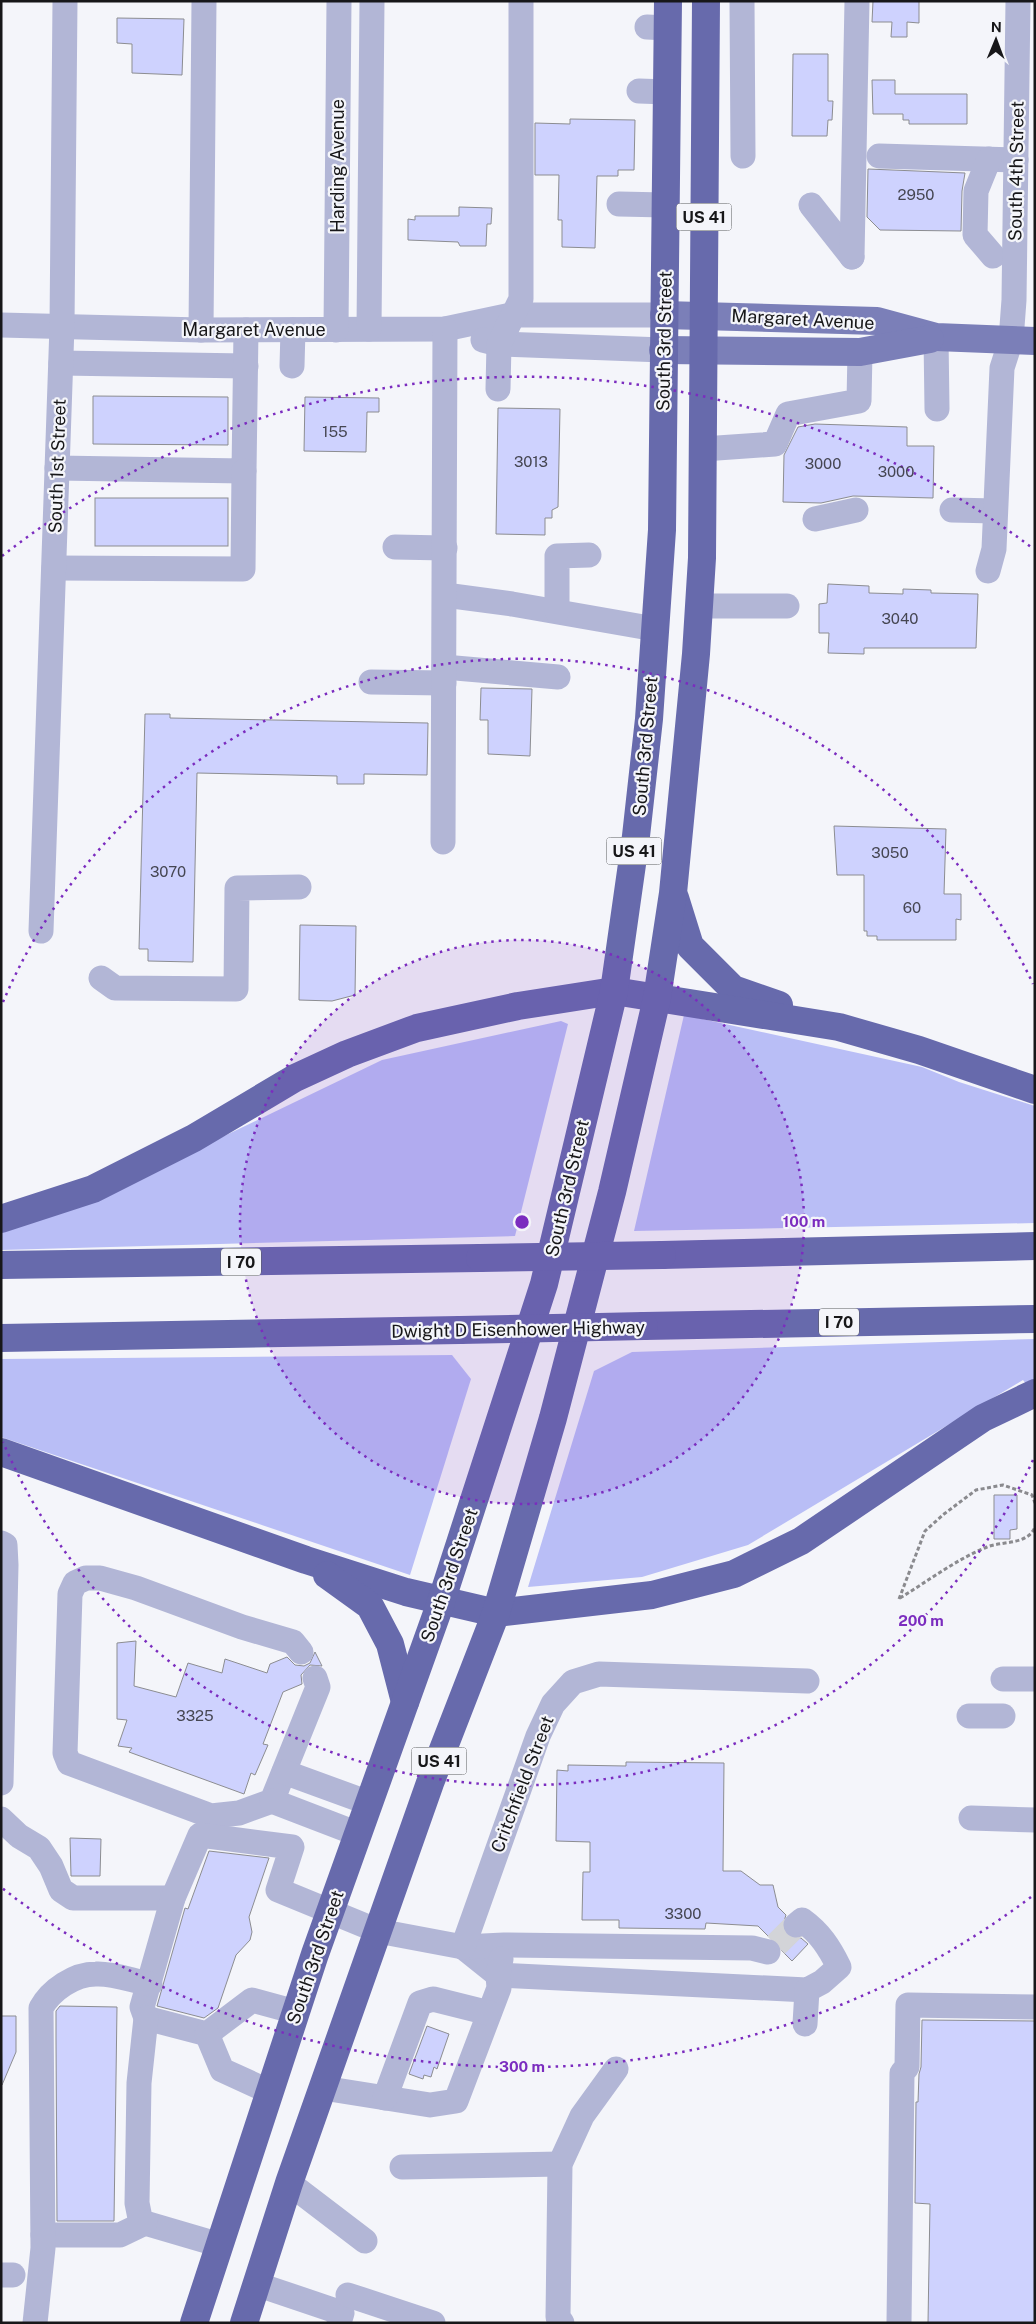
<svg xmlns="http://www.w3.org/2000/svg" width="1036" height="2324" font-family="'Public Sans',sans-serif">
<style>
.green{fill:#b9bef6}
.building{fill:#ced2fe;stroke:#8c8d91}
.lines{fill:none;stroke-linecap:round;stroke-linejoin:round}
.minor-tunnel{stroke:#d3d4d8;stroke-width:25;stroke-dasharray:25 12;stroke-linecap:butt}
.path{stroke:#8a8a8e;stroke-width:3;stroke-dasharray:4 2.5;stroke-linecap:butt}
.minor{stroke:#b2b6d6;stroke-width:25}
.major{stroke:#7b7fb8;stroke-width:28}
.highway{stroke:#676aac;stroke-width:28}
.highway-bridge{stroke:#676aac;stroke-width:28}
.ring{fill:none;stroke:#7b2cbf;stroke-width:2.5;stroke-dasharray:2.5 5}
.labels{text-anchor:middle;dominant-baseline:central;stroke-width:4.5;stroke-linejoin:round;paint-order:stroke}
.number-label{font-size:15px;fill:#454652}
.shield{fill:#f4f5fa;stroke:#595a5c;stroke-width:1}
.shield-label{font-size:16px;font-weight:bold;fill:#171719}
.street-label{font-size:18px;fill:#171719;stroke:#f4f5fa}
.centre{fill:#7b2cbf;stroke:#f4f5fa;stroke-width:2.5}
.ring-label{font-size:15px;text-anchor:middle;font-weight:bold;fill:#7b2cbf;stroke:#f4f5fa;stroke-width:4.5;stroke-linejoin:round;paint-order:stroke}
</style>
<rect width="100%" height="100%" fill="#f4f5fa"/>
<g class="green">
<polygon points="684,1015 922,1067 959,1082 1035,1106 1035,1223 634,1231"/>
<polygon points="561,1021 568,1024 515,1236 1,1250 1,1228 220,1138 382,1060"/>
<polygon points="1035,1339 1035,1382 1027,1385 1023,1380 748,1545 642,1577 528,1587 594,1371 632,1352"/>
<polygon points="452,1355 471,1379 410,1575 1,1437 1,1359"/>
</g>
<g class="building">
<polygon points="873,1 919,1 919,23 907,22 907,37 891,37 892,22 872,22"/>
<polygon points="117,18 184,19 182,75 132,73 132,44 117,43"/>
<polygon points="793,54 828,54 828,101 833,101 832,120 828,120 827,136 792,136"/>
<polygon points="872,80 895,80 895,94 967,94 967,124 909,124 909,120 903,120 903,114 873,114"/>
<polygon points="570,119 635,120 634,170 618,170 618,176 597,176 595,248 562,247 562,220 558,220 559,175 535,175 535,123 570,124"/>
<polygon points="868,169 965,173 962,191 961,231 880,230 867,217"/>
<polygon points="459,207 492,208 491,224 487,224 486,246 460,246 458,242 408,240 408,219 415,220 415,216 459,216"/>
<polygon points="93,396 228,397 228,445 93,444"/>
<polygon points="305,397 379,398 379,412 367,412 366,452 304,451"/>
<polygon points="498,408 560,409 558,507 552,510 552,518 545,518 545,535 496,534"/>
<polygon points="815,424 907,427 907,446 934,446 933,498 853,496 821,503 783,502 784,455 798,427"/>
<rect x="95" y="498" width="133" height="48"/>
<polygon points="828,584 869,586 869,593 903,594 903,589 931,590 931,593 978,594 976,648 864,648 864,654 828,653 829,633 819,633 819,604 827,603"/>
<polygon points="481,688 532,689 530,756 488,754 488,720 480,720"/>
<polygon points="145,714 170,714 170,718 428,723 427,775 364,774 364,784 337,784 337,776 197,773 193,962 148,961 148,949 139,949"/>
<polygon points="834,826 946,829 944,894 961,894 961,920 956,919 956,940 877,940 877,936 867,936 867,931 864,931 864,875 837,875"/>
<polygon points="300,925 356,926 355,995 332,1001 299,1000"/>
<polygon points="994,1495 1017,1495 1017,1529 1010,1530 1010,1539 994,1539"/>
<polygon points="136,1641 134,1686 176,1697 188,1663 222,1673 225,1659 267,1673 270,1664 287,1657 295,1665 304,1666 310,1663 315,1652 322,1666 310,1665 301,1675 302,1684 283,1692 263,1744 268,1745 255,1775 251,1773 244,1794 129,1752 132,1748 118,1746 127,1720 117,1719 117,1643"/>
<polygon points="626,1762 724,1763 723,1871 741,1871 760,1885 773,1885 778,1907 786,1915 782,1927 785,1934 792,1939 801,1938 808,1944 792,1961 782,1951 778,1942 769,1937 758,1926 706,1923 705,1929 619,1928 619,1920 582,1920 583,1872 590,1872 590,1842 556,1841 557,1770 568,1771 568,1765 626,1766"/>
<polygon points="70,1838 101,1839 100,1876 71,1876"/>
<polygon points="209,1851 269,1858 249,1917 252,1932 250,1940 236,1955 218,2008 204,2018 157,2006 185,1908 188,1909"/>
<polygon points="60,2006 117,2007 114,2221 57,2221 56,2039 56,2011"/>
<polygon points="1,2016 16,2016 16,2052 2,2085"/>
<polygon points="922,2020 1035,2021 1035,2323 928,2323 930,2204 915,2203 916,2102 918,2102 919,2074 921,2067"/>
<polygon points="427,2026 449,2034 437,2069 434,2067 431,2077 424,2075 423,2079 409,2074"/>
</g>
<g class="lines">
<polyline class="minor-tunnel" points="776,1945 796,1925"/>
<g class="path">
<path d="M900 1598C928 1581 957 1559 987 1547 1002 1541 1028 1545 1035 1527"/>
<polyline points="899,1599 925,1531 944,1514 976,1490 1003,1485 1032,1495 1035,1503"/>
</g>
<g class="minor">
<polyline points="742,1 743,156"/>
<polyline points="647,27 667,28"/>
<polyline points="639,91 667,92"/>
<polyline points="879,156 1016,160"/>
<polyline points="989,159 976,191 975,235 993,256"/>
<polyline points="619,204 665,205"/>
<polyline points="811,205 852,257"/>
<polyline points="852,257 857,1"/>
<polyline points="1,325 201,330 445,329 511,315 664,315"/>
<polyline points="369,329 372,1"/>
<polyline points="201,330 204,1"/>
<polyline points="336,330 339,1"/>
<polyline points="936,337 937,409"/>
<polyline points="483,340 499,344 663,350"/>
<polyline points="61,363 246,366"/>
<polyline points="292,366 293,330"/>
<polyline points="498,389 499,344 521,299 521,1"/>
<polyline points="703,449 775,444 788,414 859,401 860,352"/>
<polyline points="57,468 244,471 246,330"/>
<polyline points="952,510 995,511"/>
<polyline points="815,519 856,510"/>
<polyline points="395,547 445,548"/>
<polyline points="54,568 243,569 244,471"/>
<polyline points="988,571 994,549 1002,368 1011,340 1014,300 1018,1"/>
<polyline points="445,595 512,604 655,629"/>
<polyline points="699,606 787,606"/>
<polyline points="557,611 557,556 589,555"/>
<polyline points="444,667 558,677"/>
<polyline points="371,682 444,683"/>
<polyline points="443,842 445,329"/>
<polyline points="41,931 62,326 65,1"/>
<polyline points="101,978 115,988 236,989 237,888 299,887"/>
<polyline points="1,1543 5,1545 6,1565 1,1783"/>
<polyline points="301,1652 293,1642 242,1627 136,1588 100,1578 86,1578 75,1583 70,1594 65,1753 69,1763 211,1816 239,1813 272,1801 318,1687 315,1678"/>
<polyline points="1003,1679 1035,1679"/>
<polyline points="969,1716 1003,1716"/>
<polyline points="284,1772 369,1803"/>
<polyline points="272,1801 358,1834"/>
<polyline points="971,1818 1035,1820"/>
<polyline points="1,1819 19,1836 39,1848 51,1866 61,1890 73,1898 173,1898"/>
<path d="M463 1947 498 1975 807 1990 822 1982 839 1967C829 1947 820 1933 802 1920L796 1925"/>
<polyline points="463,1947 504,1945 752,1948 768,1952"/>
<polyline points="296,2012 252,2000 207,2034 146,2018 142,2007 173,1898 200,1835 292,1847 278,1890 378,1931 463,1947 538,1736 553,1704 573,1682 599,1674 807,1681"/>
<polyline points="146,2018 139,2083 137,2203 140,2218 145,2223 220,2245"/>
<polyline points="805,2024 807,1990"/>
<polyline points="207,2034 222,2070 270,2092"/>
<polyline points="323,2088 430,2105 456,2101 499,1988 498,1975 501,1959"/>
<polyline points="385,2098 420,2003 433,1999 489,2013"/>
<polyline points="402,2167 560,2164"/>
<polyline points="289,2183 365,2241"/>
<polyline points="43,2235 120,2235 145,2223"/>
<polyline points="1,2275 13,2275"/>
<polyline points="256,2284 342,2313 339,2323"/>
<polyline points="348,2295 433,2323"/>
<path d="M35 2323 43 2248 41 2008C51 1990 74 1974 96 1974 113 1973 133 1981 150 1984"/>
<polyline points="562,2323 558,2317 560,2164 582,2116 616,2069"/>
<polyline points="899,2323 902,2073 907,2067 908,2005 1035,2007"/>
</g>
<g class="major">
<polyline points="664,315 877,321 936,337 1035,341"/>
<polyline points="663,350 860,352 930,339"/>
</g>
<g class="highway">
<polyline points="675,898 690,946 733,989 779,1005"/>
<polyline points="1,1219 93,1189 194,1138 295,1078 347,1054 417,1028 518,1006 614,991 839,1027 919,1050 1035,1090"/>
<polyline points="662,1255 1035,1246"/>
<polyline points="1,1265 480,1258"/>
<polyline points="644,1326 1035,1319"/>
<polyline points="1,1338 460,1330"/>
<polyline points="1,1452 306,1560 406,1592 496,1613 652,1595 734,1574 801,1541 983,1418 1035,1393"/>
<polyline points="327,1575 370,1606 390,1644 405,1702"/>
<polyline points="194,2323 315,1954 441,1602 544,1284 614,991 636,836 649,719 662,530 668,1"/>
<polyline points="244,2323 289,2183 430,1783 496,1613 553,1418 612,1192 657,998 673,893 696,654 702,558 706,1"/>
</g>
<g class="highway-bridge">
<polyline points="480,1258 662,1255"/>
<polyline points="460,1330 644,1326"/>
</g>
</g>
<circle cx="522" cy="1222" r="282" fill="#7b2cbf" fill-opacity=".12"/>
<g class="ring">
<circle cx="522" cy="1222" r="282"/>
<path d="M1033 1460A564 564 0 0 1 3 1442M3 1002A564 564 0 0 1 1033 984"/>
<path d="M1031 1897A845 845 0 0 1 2 1888M2 556A845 845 0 0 1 1031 547"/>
</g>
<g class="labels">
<g class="number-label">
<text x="916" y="194">2950</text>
<text x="335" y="431">155</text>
<text x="531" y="461">3013</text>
<text x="823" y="463">3000</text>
<text x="896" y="471">3000</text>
<text x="900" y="618">3040</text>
<text x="890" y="852">3050</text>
<text x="168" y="871">3070</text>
<text x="912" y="907">60</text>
<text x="195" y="1715">3325</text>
<text x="683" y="1913">3300</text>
</g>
<g class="shield">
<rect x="676.5" y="203.5" width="55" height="27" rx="4"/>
<rect x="606.5" y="837.5" width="55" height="27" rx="4"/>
<rect x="221" y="1248.5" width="40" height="27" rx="4"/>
<rect x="819" y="1308.5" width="40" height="27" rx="4"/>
<rect x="411.5" y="1747.5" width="55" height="27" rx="4"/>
</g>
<g class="shield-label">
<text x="704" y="217">US 41</text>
<text x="634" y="851">US 41</text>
<text x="241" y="1262">I 70</text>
<text x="839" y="1322">I 70</text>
<text x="439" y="1761">US 41</text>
</g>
<g class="street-label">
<text transform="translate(337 166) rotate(-90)">Harding Avenue</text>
<text transform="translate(1016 171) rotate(-89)">South 4th Street</text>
<text transform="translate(803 319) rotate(3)">Margaret Avenue</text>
<text x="254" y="329">Margaret Avenue</text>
<text transform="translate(664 341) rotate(-89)">South 3rd Street</text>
<text transform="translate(57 466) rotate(-88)">South 1st Street</text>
<text transform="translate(645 746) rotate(-85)">South 3rd Street</text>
<text transform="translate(567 1188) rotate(-77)">South 3rd Street</text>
<text transform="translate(518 1329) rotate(-1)">Dwight D Eisenhower Highway</text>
<text transform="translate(449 1575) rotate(-71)">South 3rd Street</text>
<text transform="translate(522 1784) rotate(-69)">Critchfield Street</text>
<text transform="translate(315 1957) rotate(-71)">South 3rd Street</text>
</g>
</g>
<circle cx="522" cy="1222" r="8" class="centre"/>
<g class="ring-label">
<text x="804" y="1227">100 m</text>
<text x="921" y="1626">200 m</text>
<text x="522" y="2072">300 m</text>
</g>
<rect width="1036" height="2324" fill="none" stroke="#171719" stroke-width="5"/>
<g transform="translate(996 40) rotate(1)" stroke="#f4f5fa" stroke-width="4" paint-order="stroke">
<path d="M0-4L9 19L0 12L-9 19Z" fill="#171719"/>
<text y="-8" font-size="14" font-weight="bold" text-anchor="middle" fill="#171719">N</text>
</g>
</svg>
